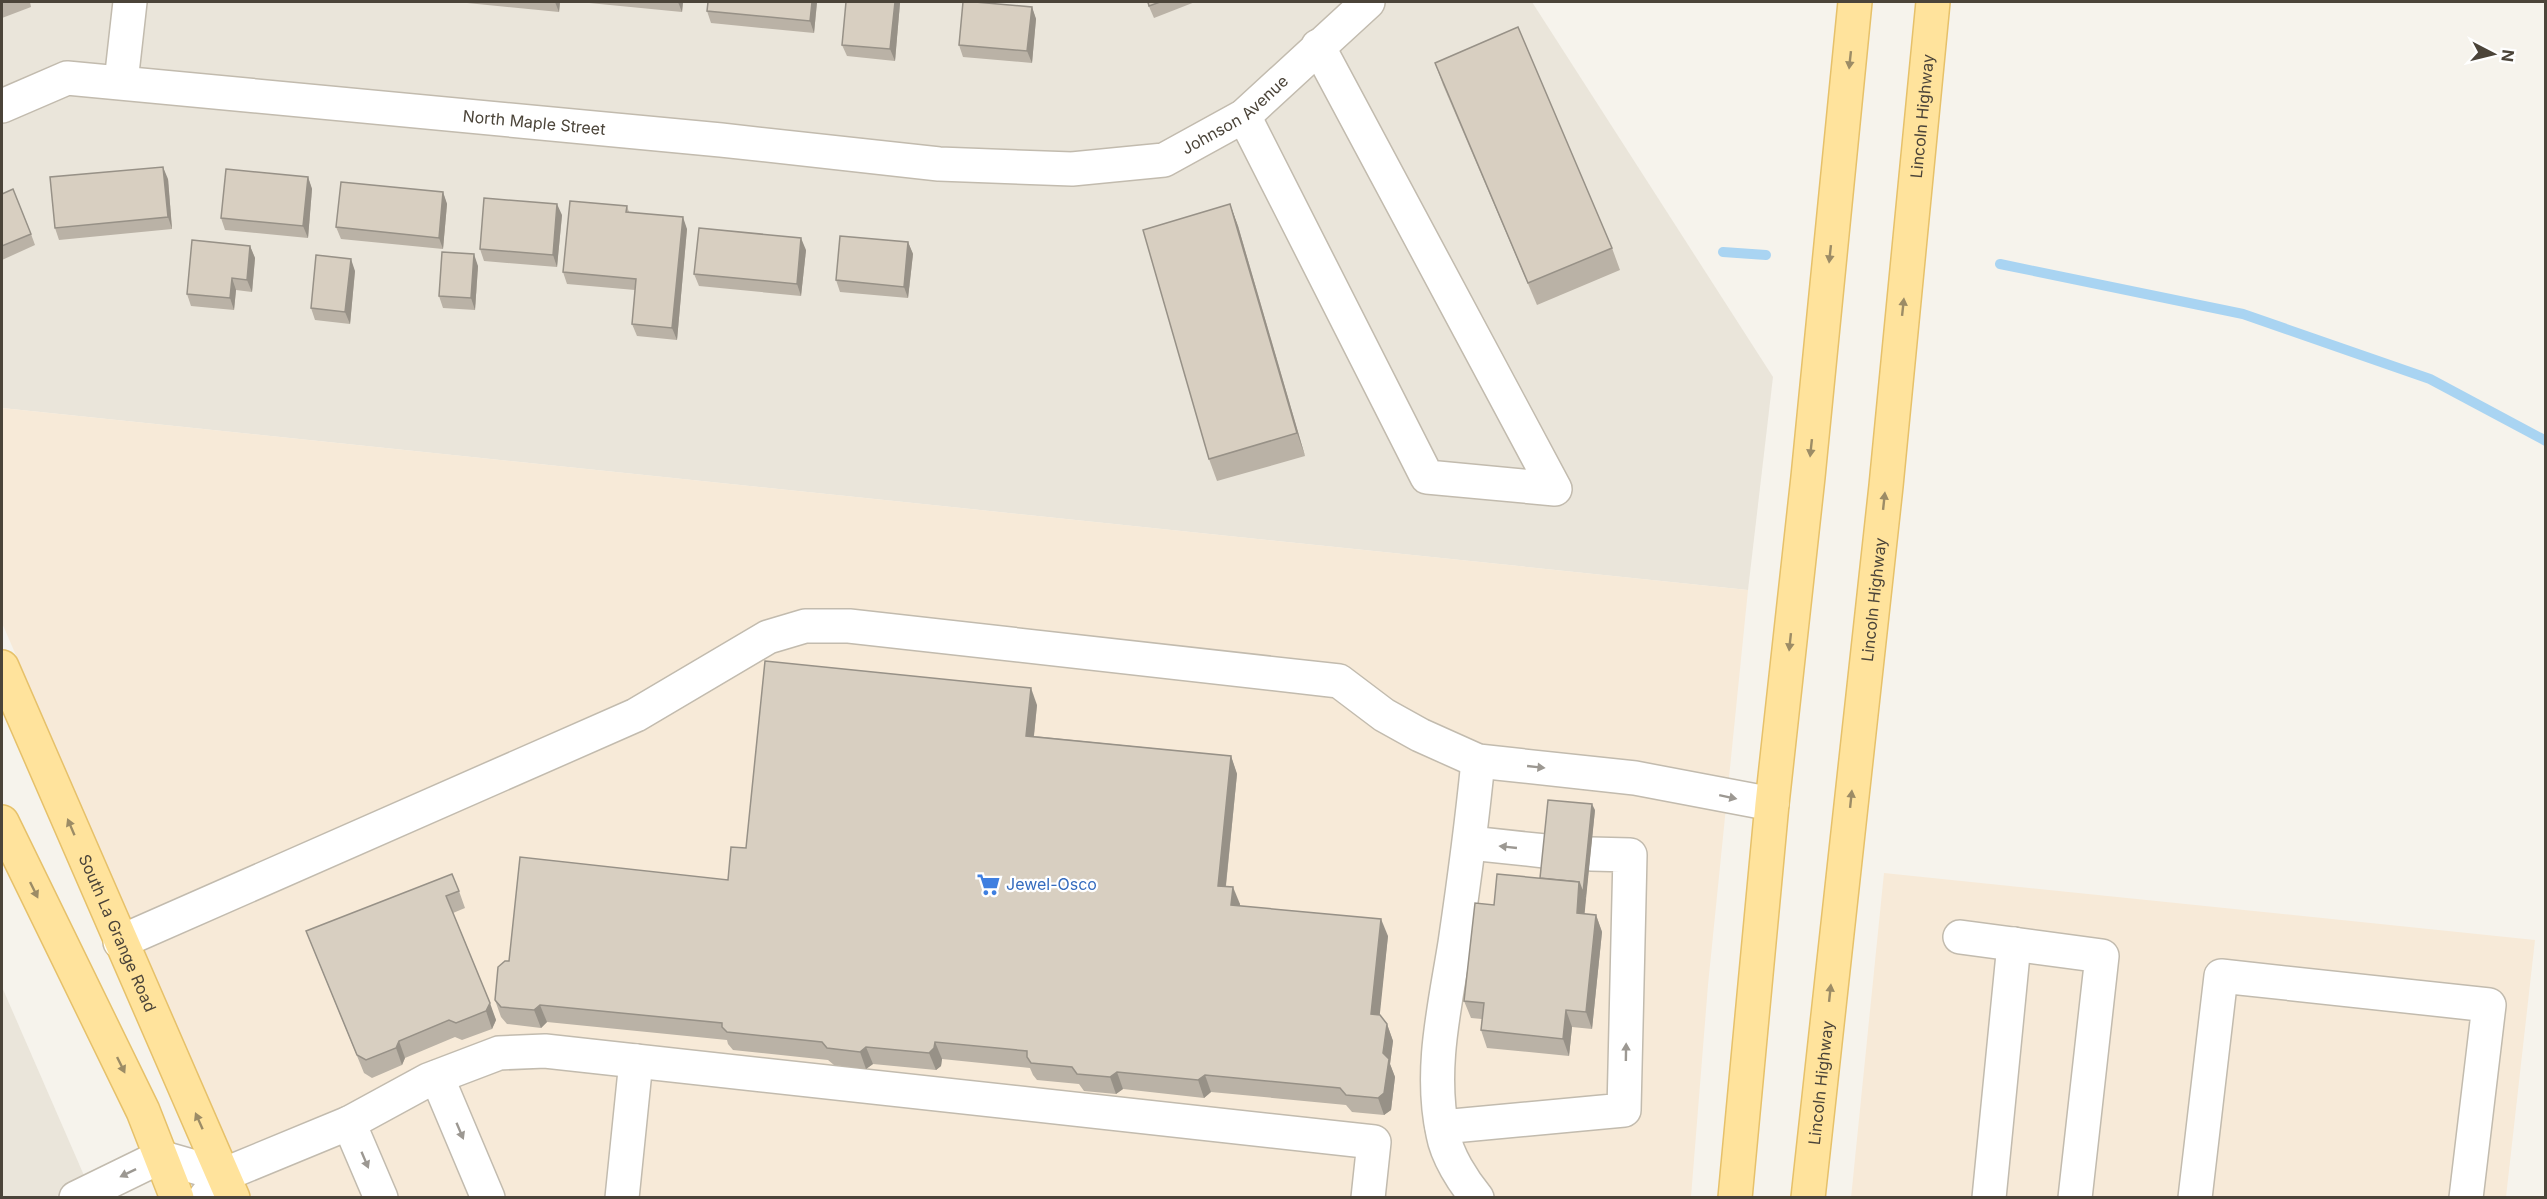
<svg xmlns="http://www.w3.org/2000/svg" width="2547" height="1199" font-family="Inter,sans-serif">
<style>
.residential{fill:#eae5da}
.commercial{fill:#f7ead8}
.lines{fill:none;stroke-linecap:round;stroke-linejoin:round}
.stream{stroke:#a9d4f2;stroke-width:10}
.minor-casing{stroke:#c2bbae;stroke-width:36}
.major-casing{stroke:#e6c16a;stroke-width:36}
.minor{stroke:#fff;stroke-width:33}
.major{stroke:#ffe39c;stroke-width:33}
.wall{fill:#bab2a6}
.shaded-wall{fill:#979187}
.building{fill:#d8cfc1;stroke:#979187;stroke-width:1.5}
.oneway{fill:#9c8c66}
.oneway2{fill:#9c9892}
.labels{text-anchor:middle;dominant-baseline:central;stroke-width:4.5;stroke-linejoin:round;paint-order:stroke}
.street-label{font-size:16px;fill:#4b4439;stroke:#fff}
.shop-label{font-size:16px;fill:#366cbe;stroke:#fff;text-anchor:start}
</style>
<rect width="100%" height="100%" fill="#f6f3ec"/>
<g class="residential">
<polygon points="2,2 1532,2 1773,377 1748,590 2,408"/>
<polygon points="2,987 86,1180 55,1197 2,1197"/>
</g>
<g class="commercial">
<polygon points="2,408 1748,590 1708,985 1691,1197 251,1197 2,623"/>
<polygon points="1884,873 2535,940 2506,1197 1851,1198"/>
</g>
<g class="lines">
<g class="stream">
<polyline points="1723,252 1766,255"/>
<polyline points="2000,264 2243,314 2430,379 2546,441"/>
</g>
<defs>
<g id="minor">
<polyline points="121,82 130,2"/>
<path id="s1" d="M2 106 67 78 721 140 939 164 1072 169 1164 160 1244 116 1368 2"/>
<polyline points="1244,116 1427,477 1555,489 1318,46"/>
<polyline points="1470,843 1545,851"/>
<polyline points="1960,937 2102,956 2075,1198"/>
<polyline points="120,942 636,715 768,637 805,626 849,626 1339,681 1384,715 1420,735 1478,761 1635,778 1772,804"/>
<polyline points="437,1077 488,1198"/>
<polyline points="349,1123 381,1198"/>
<polyline points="1442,1127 1624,1110 1630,855 1591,854"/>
<polyline points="76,1198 160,1157 223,1175"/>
<polyline points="205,1198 223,1175 349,1123 428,1080 499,1053 545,1051 1374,1142 1368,1198"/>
<polyline points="622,1198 636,1061"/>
<path d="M1477 1198C1463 1181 1447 1156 1443 1134 1429 1070 1445 1006 1455 943 1464 882 1472 822 1478 761"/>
<polyline points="1989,1198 2014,944"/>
<polyline points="2195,1198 2221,976 2489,1005 2466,1198"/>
</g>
<g id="major">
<path id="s2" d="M2 667 233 1198"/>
<polyline points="2,822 143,1111 177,1198"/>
<polyline points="1735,1198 1772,804 1808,477 1855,2"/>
<path id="s3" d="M1808 1198 1886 486 1933 2"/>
</g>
</defs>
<use href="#minor" class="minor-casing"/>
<use href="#major" class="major-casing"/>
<use href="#minor" class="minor"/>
<use href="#major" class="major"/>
</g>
<g class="wall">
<polygon points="2,2 30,2 31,7 2,18"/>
<polygon points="457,2 560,2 559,12"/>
<polygon points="579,2 683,2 682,12"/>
<polygon points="817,2 814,33 711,23 707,11"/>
<polygon points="1147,2 1195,2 1154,18"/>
<polygon points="900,3 895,61 847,56 842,45"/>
<polygon points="1032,7 1036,19 1032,63 963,57 959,45"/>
<polygon points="1435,63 1612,248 1620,270 1537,305 1443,85"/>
<polygon points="308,177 312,189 308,238 225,230 221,218"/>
<polygon points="168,179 172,229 59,240 55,228"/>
<polygon points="443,192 447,204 443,249 341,239 336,227"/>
<polygon points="2,194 31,234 35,245 2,260"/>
<polygon points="1230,204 1238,226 1305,456 1217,481 1209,459"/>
<polygon points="627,206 629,212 687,229 677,340 637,336 632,324 635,290 567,284 563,272"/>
<polygon points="562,215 557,267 484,261 480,249"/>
<polygon points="908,242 913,254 908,298 840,292 836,280"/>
<polygon points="250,246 255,258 252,292 236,290 234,310 191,306 187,294"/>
<polygon points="806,250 801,296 699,286 694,274"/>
<polygon points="478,266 475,310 443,308 439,296"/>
<polygon points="355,271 350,324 315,320 311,308"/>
<polygon points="1037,705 1034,736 1231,756 1237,774 1226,886 1240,904 1240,906 1388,936 1379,1015 1387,1024 1393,1041 1390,1064 1395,1077 1391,1110 1384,1115 1352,1112 1346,1105 1211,1092 1204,1098 1123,1089 1116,1094 1084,1091 1079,1084 1037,1080 1033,1075 1030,1068 942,1059 941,1066 936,1070 873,1064 866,1069 834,1065 828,1060 733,1050 728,1044 727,1040 547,1022 541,1028 507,1024 501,1017 495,1000 509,961 728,880 746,848"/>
<polygon points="1595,810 1584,914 1596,915 1602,932 1592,1029 1572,1027 1569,1056 1487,1048 1481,1030 1482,1019 1471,1018 1464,1001 1494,905 1540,878"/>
<polygon points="459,891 465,908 453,913 496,1020 492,1029 462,1040 455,1037 405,1058 402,1065 372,1078 364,1073 306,931"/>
</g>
<g class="shaded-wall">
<polygon points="555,2 560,2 559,12"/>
<polygon points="678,2 683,2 682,12"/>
<polygon points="812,2 817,2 814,33 810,21"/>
<polygon points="895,2 900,2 900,3 895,61 890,49"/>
<polygon points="1032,7 1036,19 1032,63 1027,51"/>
<polygon points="163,167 168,179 172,229 168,217"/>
<polygon points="308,177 312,189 308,238 303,226"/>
<polygon points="443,192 447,204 443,249 439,238"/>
<polygon points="557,204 562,215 557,267 553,255"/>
<polygon points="1230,204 1238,226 1305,456 1297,433"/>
<polygon points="683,217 687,229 677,340 672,328"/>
<polygon points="801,238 806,250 801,296 797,284"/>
<polygon points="908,242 913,254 908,298 904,287"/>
<polygon points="250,246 255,258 252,292 247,280"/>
<polygon points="474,254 478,266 475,310 471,298"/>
<polygon points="351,259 355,271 350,324 345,312"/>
<polygon points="232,278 236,290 234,310 230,298"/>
<polygon points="1031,688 1037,705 1032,753 1026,736"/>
<polygon points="1231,756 1237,774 1224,903 1218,886"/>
<polygon points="1592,804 1595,810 1586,899 1583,893"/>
<polygon points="1579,882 1586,899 1583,930 1577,913"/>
<polygon points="1233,887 1240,904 1238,923 1231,905"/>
<polygon points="1596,915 1602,932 1592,1029 1586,1012"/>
<polygon points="1381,919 1388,936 1378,1032 1371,1014"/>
<polygon points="490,1003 496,1020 492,1029 486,1011"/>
<polygon points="540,1005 547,1022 541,1028 534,1010"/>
<polygon points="1566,1010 1572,1027 1569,1056 1563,1039"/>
<polygon points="1387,1024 1393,1041 1390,1064 1395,1077 1391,1110 1384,1115 1378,1098"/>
<polygon points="399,1041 405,1058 402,1065 396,1048"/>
<polygon points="935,1042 942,1059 941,1066 936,1070 929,1053"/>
<polygon points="866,1047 873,1064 866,1069 860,1052"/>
<polygon points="1117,1072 1123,1089 1116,1094 1110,1077"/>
<polygon points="1205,1075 1211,1092 1204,1098 1198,1080"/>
</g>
<g class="building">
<polygon points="708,2 812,2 810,21 707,11"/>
<polygon points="846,2 895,2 890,49 842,45"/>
<polygon points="963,2 975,2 1032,7 1027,51 959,45"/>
<polygon points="1148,2 1160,2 1149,6"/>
<polygon points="1518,27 1612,248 1528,283 1435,63"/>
<polygon points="163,167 168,217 55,228 50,177"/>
<polygon points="226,169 308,177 303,226 221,218"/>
<polygon points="341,182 443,192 439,238 336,227"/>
<polygon points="13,189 31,234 2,246 2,194"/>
<polygon points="484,198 557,204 553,255 480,249"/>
<polygon points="570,201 627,206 626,212 683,217 672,328 632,324 636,279 563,272"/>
<polygon points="1230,204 1297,433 1209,459 1143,230"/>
<polygon points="699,228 801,238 797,284 694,274"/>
<polygon points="840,236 908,242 904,287 836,280"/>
<polygon points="192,240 250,246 247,280 232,278 230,298 187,294"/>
<polygon points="442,252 474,254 471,298 439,296"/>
<polygon points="316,255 351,259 345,312 311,308"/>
<polygon points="765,661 1031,688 1026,736 1231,756 1218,886 1233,887 1231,905 1381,919 1371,1014 1380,1015 1387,1024 1383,1053 1389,1059 1384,1093 1378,1098 1346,1095 1340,1088 1205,1075 1198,1080 1117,1072 1110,1077 1077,1074 1072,1067 1031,1063 1027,1057 1027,1051 935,1042 934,1048 929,1053 866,1047 860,1052 827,1048 822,1042 727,1032 722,1027 722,1023 540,1005 534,1010 501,1007 495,1000 498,967 505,961 509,961 520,857 728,880 731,847 746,848"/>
<polygon points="1548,800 1592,804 1583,893 1579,882 1540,878"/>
<polygon points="452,874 459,891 446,896 490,1003 486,1011 456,1023 449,1020 399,1041 396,1048 366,1060 357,1055 306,931"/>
<polygon points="1497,874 1579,882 1577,913 1596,915 1586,1012 1566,1010 1563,1039 1481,1030 1484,1003 1464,1001 1475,903 1494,905"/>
</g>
<defs><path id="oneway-solid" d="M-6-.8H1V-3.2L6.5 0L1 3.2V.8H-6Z" transform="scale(1.5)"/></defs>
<g class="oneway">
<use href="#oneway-solid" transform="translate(1850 60) rotate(96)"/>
<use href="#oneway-solid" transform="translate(1830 254) rotate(96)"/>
<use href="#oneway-solid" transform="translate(1903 307) rotate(-84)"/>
<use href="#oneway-solid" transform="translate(1811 448) rotate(96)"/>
<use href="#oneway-solid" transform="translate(1884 501) rotate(-84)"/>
<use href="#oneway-solid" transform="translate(1790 642) rotate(96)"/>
<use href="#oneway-solid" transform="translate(1851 799) rotate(-84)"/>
<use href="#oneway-solid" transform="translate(71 827) rotate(-113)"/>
<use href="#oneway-solid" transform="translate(34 890) rotate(64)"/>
<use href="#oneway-solid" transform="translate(1830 993) rotate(-84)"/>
<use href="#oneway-solid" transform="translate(121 1065) rotate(64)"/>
<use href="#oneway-solid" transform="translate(199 1121) rotate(-114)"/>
</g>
<g class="oneway2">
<use href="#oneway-solid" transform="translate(1536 767) rotate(6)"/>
<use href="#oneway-solid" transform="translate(1728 797) rotate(12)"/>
<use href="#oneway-solid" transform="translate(1508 847) rotate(-174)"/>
<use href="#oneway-solid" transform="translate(1626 1052) rotate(-89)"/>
<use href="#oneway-solid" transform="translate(460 1131) rotate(67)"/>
<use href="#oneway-solid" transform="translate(365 1160) rotate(67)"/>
<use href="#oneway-solid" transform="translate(128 1173) rotate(154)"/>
</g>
<defs>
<symbol id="supermarket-bare" viewBox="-9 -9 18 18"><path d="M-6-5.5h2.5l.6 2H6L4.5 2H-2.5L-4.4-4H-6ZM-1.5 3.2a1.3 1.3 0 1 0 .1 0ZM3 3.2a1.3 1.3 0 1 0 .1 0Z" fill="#3f7fe0" stroke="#fff" stroke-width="2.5" paint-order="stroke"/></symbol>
</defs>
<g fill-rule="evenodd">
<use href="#supermarket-bare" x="972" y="868" width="33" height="33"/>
</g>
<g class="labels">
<g class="street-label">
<text stroke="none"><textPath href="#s1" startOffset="1257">Johnson Avenue</textPath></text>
<text stroke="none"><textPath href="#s3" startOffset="1088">Lincoln Highway</textPath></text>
<text stroke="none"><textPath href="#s1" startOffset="540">North Maple Street</textPath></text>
<text stroke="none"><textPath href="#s3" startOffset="602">Lincoln Highway</textPath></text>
<text stroke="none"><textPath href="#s2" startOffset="290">South La Grange Road</textPath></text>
<text stroke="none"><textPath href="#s3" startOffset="116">Lincoln Highway</textPath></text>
</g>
<g class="shop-label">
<text x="1006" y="884">Jewel-Osco</text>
</g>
</g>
<rect width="2547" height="1199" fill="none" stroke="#4b4439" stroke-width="6"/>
<g transform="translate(2493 54) rotate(97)" stroke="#ffffff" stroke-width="4.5" paint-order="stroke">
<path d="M0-4.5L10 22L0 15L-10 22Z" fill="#4b4439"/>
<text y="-9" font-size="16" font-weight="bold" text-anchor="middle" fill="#4b4439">N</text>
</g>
</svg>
